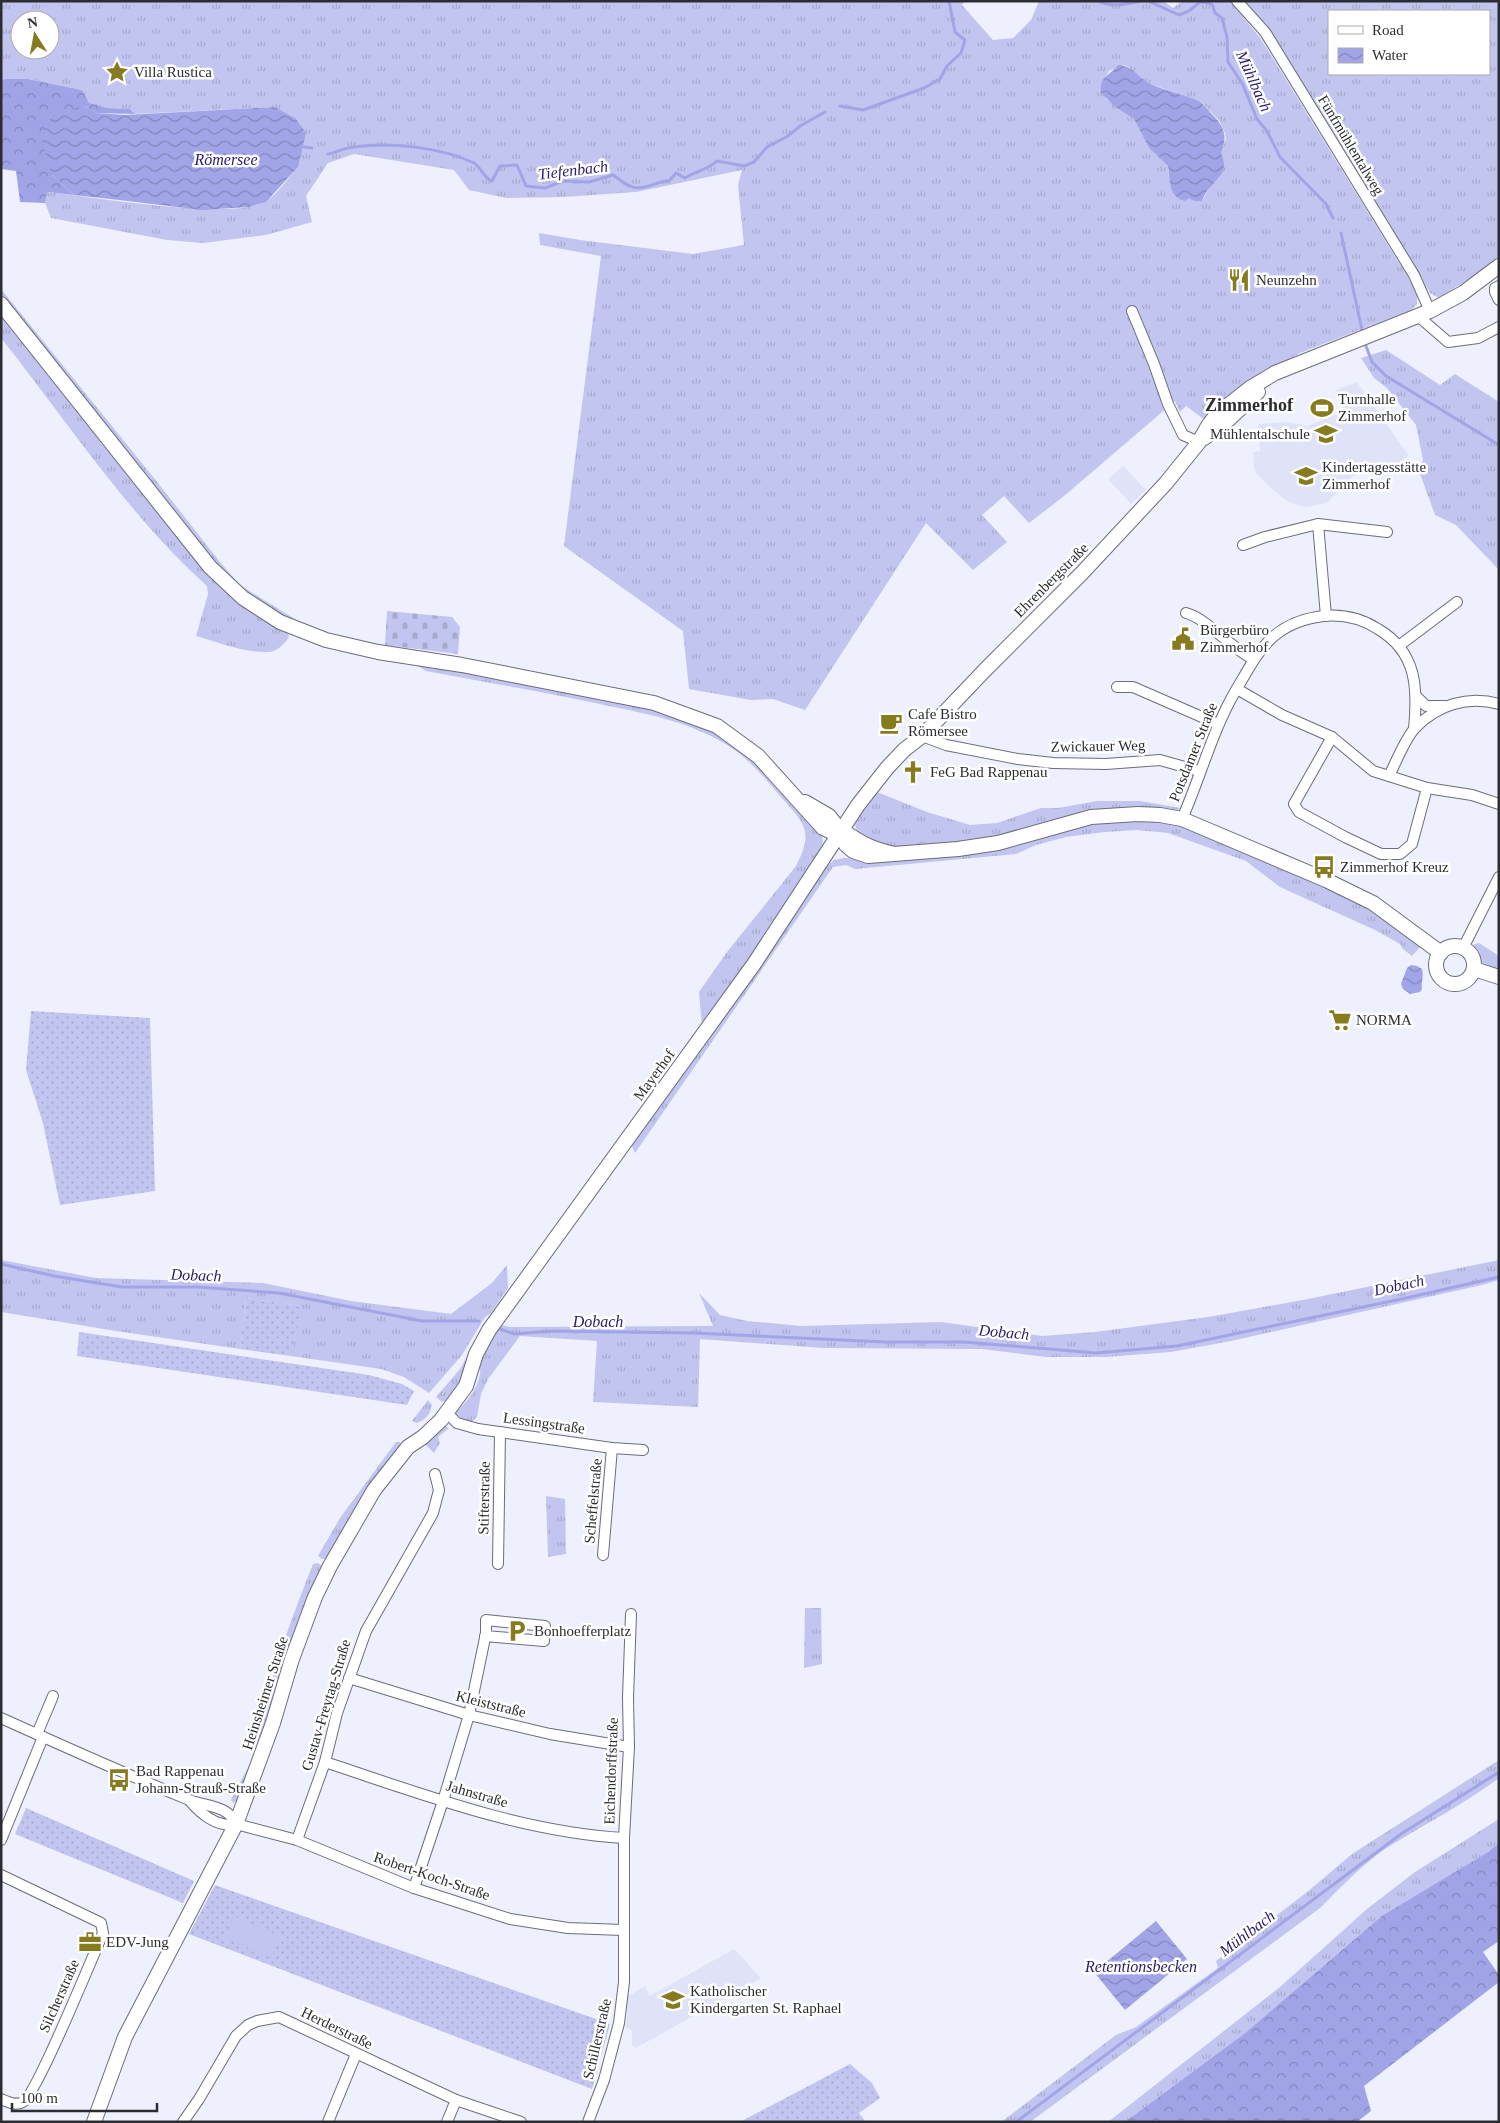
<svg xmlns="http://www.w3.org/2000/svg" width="1500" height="2123" font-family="Georgia,serif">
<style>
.built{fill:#e0e3f8}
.grass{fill:url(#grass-tufts);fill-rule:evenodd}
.forest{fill:url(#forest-crowns)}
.cemetery{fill:url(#cemetery-stones)}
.garden{fill:url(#garden-dots)}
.pitch{fill:#c1c5ef}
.water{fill:url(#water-waves)}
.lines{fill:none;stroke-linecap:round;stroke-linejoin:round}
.stream{stroke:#a1a5e7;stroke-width:3}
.street-casing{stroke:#6c6d7a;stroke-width:12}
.secondary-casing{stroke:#6c6d7a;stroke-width:16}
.street{stroke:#fff;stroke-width:10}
.secondary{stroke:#fff;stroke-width:14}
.labels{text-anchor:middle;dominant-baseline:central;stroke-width:5;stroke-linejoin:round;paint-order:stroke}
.poi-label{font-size:15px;fill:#2c2d32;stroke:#fff;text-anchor:start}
.street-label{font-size:15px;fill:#2c2d32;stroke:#fff}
.water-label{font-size:16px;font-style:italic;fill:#261c68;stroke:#fff}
.quarter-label{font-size:18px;font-weight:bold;fill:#2c2d32;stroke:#fff}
</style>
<defs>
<pattern id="grass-tufts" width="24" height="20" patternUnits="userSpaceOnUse" patternTransform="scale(1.25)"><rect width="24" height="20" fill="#c1c5ef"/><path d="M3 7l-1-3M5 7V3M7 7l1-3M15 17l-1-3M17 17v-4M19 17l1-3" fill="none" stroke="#a6aacd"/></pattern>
<pattern id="forest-crowns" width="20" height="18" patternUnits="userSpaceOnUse" patternTransform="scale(1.25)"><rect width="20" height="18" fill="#a0a4e6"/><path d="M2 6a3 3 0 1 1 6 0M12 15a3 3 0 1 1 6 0" fill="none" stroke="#8386bb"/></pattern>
<pattern id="cemetery-stones" width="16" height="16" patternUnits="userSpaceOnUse" patternTransform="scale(1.25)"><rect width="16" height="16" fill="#c1c5ef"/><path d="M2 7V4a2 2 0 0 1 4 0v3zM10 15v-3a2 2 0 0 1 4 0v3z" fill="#a6aacd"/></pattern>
<pattern id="garden-dots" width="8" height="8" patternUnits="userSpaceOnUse" patternTransform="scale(1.25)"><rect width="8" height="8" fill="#c1c5ef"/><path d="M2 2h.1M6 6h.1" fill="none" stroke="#a6aacd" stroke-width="1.8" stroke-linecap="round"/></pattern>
<pattern id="water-waves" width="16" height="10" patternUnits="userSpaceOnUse" patternTransform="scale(1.25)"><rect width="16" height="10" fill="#a1a5e7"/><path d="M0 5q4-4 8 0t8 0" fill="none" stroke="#8387bc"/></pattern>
</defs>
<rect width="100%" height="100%" fill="#eef0fe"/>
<g class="built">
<polygon points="1357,382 1409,456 1385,472 1356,473 1327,503 1306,507 1290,503 1272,489 1256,473 1254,467 1253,452 1260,451 1258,424 1286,422 1308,426 1344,411 1336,390"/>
<polygon points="1123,466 1146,490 1131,504 1108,479"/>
<polygon points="734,1949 761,1978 636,2048 632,2045 632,2030 625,2027 628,2012 625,2004 627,1997 645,1986 650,1996"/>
</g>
<g class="grass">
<path d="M1 1H964L962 5 993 40 1013 38 1031 20 1039 1H1163L1173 8 1182 1H1201L1204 5 1219 1H1230L1261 39 1417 292V304L1411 310 1300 353 1238 388 1219 403 1205 420 1186 406 1180 412 1175 401 1064 496 1029 523 1004 496 982 515 1007 542 973 570 926 523 805 710 773 699 751 700 689 689 683 631 564 546 601 256 540 245 539 233 580 240 693 254 744 245 738 185 742 170 636 192 564 197 506 198 469 190 454 170 354 154 328 163 306 196 312 222 266 235 203 243 167 240 51 218 45 203 46 192C90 196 234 222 266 201 278 194 288 178 298 167L274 107 135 114 130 109 108 108 88 103 82 90 28 79 1 81ZM20 20H50V50H20ZM1124 65C1135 70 1141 79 1151 84L1201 102 1219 120 1225 133 1226 139 1221 153 1220 177 1210 187 1202 201 1189 198 1179 199C1169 190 1169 179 1168 166L1149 148 1134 119 1106 99 1101 88 1102 82 1109 71Z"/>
<path d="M1244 1H1499V259L1439 298 1430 293 1264 24ZM1329 11H1489V74H1329Z"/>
<polygon points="1,289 158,483 220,562 240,585 298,621 297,625 276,614 227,579 1,298"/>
<path d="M1 312 165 516 287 630 289 637C284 644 277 652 268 652 244 653 218 642 196 636L208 594 207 586C127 514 68 422 1 338Z"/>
<polygon points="1386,350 1440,385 1455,374 1499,402 1499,570 1456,525 1435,515 1418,468 1423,460 1416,425 1387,388 1374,378 1361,358"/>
<path d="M409 661 620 700 705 725 743 747 821 833 823 842 820 851 773 924 702 1026 699 992 727 952 796 866C814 831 805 824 781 797 765 778 748 758 727 745 685 719 637 712 590 702 536 691 481 681 426 671Z"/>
<polygon points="877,792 927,812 970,825 997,823 1041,808 1058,808 1097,801 1140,801 1180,808 1174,813 1073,815 990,840 897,849 874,846 857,832 855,825 858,819"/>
<polygon points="1106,820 1160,821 1186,827 1214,838 1368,906 1421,946 1412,956 1403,949 1400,944 1375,930 1280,887 1246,861 1168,833 1137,830 1105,832 1066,837 1036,845 1016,854 855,869 846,865 833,867 635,1153 631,1144 828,865 834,860 845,858 879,862 994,851 1063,830"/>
<path d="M1479 943 1499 956V970C1485 965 1475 962 1473 945Z"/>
<polygon points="1,1260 96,1278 263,1283 351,1301 451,1314 492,1283 507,1265 508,1288 491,1313 485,1317 462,1355 429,1393 404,1377 381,1369 291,1356 301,1306 246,1298 240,1349 116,1331 1,1312"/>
<path d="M1499 1260V1280L1482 1285 1231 1341 1171 1352 1106 1357H1046L982 1349 823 1348 700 1339 698 1407 593 1402 597 1341 520 1336 488 1379 481 1394 477 1417 469 1424 455 1413C466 1403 478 1389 480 1374 481 1370 479 1366 480 1362 482 1349 493 1335 502 1325L510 1327 713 1326 699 1293 720 1315 747 1321 802 1326 941 1322 1042 1336 1095 1332 1208 1317 1303 1300Z"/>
<polygon points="471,1350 458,1387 449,1400 442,1402 436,1397 460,1369"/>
<path d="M428 1400 432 1405C430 1415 426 1419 417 1423L412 1421Z"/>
<polygon points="445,1426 449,1428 438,1437 440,1443 434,1453 424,1443 440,1427"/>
<polygon points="396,1442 400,1442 401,1448 329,1558 322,1559 318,1556 340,1518"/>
<polygon points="546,1496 565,1499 566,1554 548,1557"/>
<path d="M318 1563 323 1567 240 1798 233 1803 231 1800C237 1785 248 1772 253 1755 257 1741 259 1725 263 1710 276 1660 294 1612 313 1564Z"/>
<polygon points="805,1608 821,1608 822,1664 804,1668"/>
<path d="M1499 1760V1778C1463 1805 1423 1825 1385 1849 1361 1866 1341 1887 1320 1908L1030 2122H1001L1116 2035 1136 2027 1218 1968 1216 1961 1306 1893 1352 1854Z"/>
<polygon points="1499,1819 1499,1843 1488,1852 1383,1915 1245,2033 1125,2122 1108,2122 1280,1987 1367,1909 1415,1872"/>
</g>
<g class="forest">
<polygon points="6,79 28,79 82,90 89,103 108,108 130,109 135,114 97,113 85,106 52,175 74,195 47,192 45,203 20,202 16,171 1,169 1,81"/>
<polygon points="1499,1843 1499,1941 1483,1952 1499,1975 1499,1982 1364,2086 1371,2111 1357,2122 1125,2122 1245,2033 1383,1915 1488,1852"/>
</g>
<polygon class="cemetery" points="387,611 452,617 460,627 458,654 385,645"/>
<g class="garden">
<polygon points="31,1011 150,1018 155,1191 60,1205 43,1123 26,1070"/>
<polygon points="246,1298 302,1306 291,1356 240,1349"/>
<polygon points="79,1332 369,1375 402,1384 414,1391 407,1405 77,1356"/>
<polygon points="26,1808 194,1881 183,1903 15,1834"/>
<polygon points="215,1885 610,2024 592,2089 189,1934"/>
<polygon points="850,2064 872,2083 880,2098 859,2113 866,2122 740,2122"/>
</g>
<polygon class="pitch" points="234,1916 281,1936 271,1958 225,1938"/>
<g class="water">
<path d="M1118 65C1133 66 1138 77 1151 84 1166 91 1183 94 1199 101 1203 104 1207 108 1210 112 1223 125 1229 135 1221 153 1232 178 1210 179 1202 201H1194L1189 198 1185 201C1168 197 1170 179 1168 166L1149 148 1134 119 1114 106 1101 93C1099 75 1110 76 1118 65Z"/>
<polygon points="85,106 97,113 125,115 275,107 296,119 306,133 298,167 266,202 249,207 202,210 119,200 74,195 52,175 41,138 44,125 59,112"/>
<path d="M1411 965 1417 966 1422 969C1424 977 1421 982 1422 989L1420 992 1410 994 1403 989 1401 984 1407 968Z"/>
<polygon points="1156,1921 1187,1959 1125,2010 1094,1972"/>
</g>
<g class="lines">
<g class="stream">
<path d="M1098 1C1111 8 1127 4 1140 1"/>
<polyline points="1148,1 1179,15 1189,11 1200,2 1212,4 1215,13 1222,18 1227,37 1228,62 1242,83 1257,119 1267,131 1280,157 1326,204 1333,218"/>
<polyline points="840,106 863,110 924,88 940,79 947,66 961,53 965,40 955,32 949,1"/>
<polyline points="1,131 41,138"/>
<polyline points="304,147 312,148"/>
<path d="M328 154C336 152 345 148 354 147 390 142 441 147 474 163 481 167 482 176 492 181L500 166 517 165 526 186 545 188 563 181 589 182 613 175C618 178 624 184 630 186 643 192 656 181 669 181L676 173 685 178C696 171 707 170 717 161L744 166 754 162 767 147 788 136 800 126 825 112"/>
<polyline points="1341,233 1362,330"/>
<polyline points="1366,346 1372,362 1386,376 1499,445"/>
<polyline points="1,1264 54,1276 122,1287 197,1287 279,1293 422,1321 479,1321"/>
<polyline points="500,1329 514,1334 551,1331 694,1333 885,1342 964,1342 1096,1353 1177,1346 1406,1298 1499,1277"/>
<polyline points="1016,2122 1401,1834 1499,1772"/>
</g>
<defs>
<g id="street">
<polyline points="1237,1 1265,32 1414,275 1430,311"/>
<polyline points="1499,286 1495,288 1495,292 1499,300"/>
<polyline points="1132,311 1154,364 1168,404 1183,435 1199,442"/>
<polyline points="1418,316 1448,342 1478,338 1499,327"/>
<polyline points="1318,524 1326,616"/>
<polyline points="1243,545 1265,537 1318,524 1387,532"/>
<path d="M1186 613C1206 618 1231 648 1253 659"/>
<polyline points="1400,645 1457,602"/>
<polyline points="1117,687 1133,687 1218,724"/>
<polyline points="1237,689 1282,715 1332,737 1373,771 1427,788 1472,795 1499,804"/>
<polyline points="1417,697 1426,706 1444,706"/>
<polyline points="922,736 946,745 1018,759 1053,763 1106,764 1160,760 1199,771"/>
<polyline points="1332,737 1294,804 1299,812 1345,837 1381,854 1400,854 1412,844 1427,788"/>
<path d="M1389 776C1396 762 1405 739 1415 728 1437 705 1468 695 1499 704"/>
<path d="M1182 819C1201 776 1212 731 1236 690 1258 653 1270 625 1317 617 1340 613 1359 617 1378 629 1417 652 1418 688 1414 729"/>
<polyline points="1463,948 1499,877"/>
<polyline points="446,1412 457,1423 478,1429 612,1448 643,1450"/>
<polyline points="603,1555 612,1448"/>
<polyline points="498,1564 500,1432"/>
<polyline points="349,1678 469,1715 550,1734 629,1747"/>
<path d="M1 1718C63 1746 125 1774 187 1799 205 1807 227 1804 236 1824"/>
<polyline points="37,1734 53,1696"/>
<path d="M325 1762C422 1794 521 1832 624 1838"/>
<path d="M190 1801C201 1814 218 1828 236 1824L297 1840 414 1888 510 1919 568 1928 623 1930"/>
<polyline points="1,1840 43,1737"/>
<polyline points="297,1840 325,1762 337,1713 366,1631 433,1513 439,1490 435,1474"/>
<path d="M1 1875 101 1923 103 1933C93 1956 36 2095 23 2102 16 2106 8 2102 1 2099"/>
<polyline points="414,1888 443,1801 469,1715 486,1633 486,1620 545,1626 544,1641 485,1636"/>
<polyline points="183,2122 199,2099 236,2036 248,2025 257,2021 279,2017 456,2100 521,2122"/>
<polyline points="328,2122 356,2054"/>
<polyline points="447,2122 456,2100"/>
<polyline points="588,2122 604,2080 619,2023 624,1982 624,1838 629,1747 628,1698 631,1614"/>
</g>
<g id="secondary">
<path d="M1 304 210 567 243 598 280 622 326 640 378 652 462 665 654 703 717 726 758 756 823 828 840 836 848 834C864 845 876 850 895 854"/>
<polyline points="1204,438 1226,422 1258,392"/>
<polyline points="805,802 829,816 836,825 846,845 853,851 868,856 958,849 998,843 1091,817 1138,814 1160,815 1182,819 1326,880 1373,903 1441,953"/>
<circle cx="1455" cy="965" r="19"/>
<polyline points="1474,969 1499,977"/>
<polyline points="94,2122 125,2037 236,1824 273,1723 292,1659 315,1597 330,1566 374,1490 408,1447 423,1437 441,1420 466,1386 476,1354 489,1330 754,964 858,805 887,768 904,750 922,736 985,670 1082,573 1166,483 1199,442 1208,426 1217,414 1250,388 1275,373 1430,311 1463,293 1499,266"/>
</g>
</defs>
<use href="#street" class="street-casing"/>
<use href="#secondary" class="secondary-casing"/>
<use href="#street" class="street"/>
<use href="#secondary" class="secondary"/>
</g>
<defs>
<symbol id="sight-bare" viewBox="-9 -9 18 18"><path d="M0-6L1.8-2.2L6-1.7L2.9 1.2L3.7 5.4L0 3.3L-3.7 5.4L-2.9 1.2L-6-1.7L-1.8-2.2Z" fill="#877b20" stroke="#fff" stroke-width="2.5" paint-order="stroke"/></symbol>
<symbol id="restaurant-bare" viewBox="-9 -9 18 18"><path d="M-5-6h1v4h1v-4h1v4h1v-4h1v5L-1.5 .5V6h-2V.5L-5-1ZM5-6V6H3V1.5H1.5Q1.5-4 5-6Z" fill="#877b20" stroke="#fff" stroke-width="2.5" paint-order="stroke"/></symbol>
<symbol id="stadium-bare" viewBox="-9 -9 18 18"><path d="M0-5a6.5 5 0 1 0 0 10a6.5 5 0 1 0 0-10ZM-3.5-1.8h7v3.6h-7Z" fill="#877b20" stroke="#fff" stroke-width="2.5" paint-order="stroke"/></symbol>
<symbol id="school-bare" viewBox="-9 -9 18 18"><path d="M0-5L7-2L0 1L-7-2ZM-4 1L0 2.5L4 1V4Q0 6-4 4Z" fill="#877b20" stroke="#fff" stroke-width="2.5" paint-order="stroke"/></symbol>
<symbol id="civic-bare" viewBox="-9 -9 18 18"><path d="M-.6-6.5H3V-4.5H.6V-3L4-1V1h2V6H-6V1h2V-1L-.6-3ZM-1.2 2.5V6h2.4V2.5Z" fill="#877b20" stroke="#fff" stroke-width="2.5" paint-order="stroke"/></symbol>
<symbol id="cafe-bare" viewBox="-9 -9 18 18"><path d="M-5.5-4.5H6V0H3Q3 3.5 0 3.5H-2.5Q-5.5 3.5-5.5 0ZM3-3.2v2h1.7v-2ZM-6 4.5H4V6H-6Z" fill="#877b20" stroke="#fff" stroke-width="2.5" paint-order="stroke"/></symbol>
<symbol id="church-bare" viewBox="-9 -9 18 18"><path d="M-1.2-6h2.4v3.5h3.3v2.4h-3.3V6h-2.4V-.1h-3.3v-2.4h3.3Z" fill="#877b20" stroke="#fff" stroke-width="2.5" paint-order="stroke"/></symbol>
<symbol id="bus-bare" viewBox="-9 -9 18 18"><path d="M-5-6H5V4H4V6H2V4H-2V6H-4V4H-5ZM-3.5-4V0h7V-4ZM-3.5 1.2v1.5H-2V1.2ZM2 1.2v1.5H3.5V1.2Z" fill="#877b20" stroke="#fff" stroke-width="2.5" paint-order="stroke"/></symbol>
<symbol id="supermarket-bare" viewBox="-9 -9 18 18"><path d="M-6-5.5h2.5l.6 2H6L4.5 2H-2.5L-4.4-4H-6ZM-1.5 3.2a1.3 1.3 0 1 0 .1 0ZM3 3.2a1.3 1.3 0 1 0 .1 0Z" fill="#877b20" stroke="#fff" stroke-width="2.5" paint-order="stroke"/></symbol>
<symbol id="parking-bare" viewBox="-9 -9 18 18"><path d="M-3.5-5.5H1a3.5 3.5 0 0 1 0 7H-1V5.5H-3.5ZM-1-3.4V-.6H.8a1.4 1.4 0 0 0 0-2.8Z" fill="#877b20" stroke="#fff" stroke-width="2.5" paint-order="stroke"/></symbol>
<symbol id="office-bare" viewBox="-9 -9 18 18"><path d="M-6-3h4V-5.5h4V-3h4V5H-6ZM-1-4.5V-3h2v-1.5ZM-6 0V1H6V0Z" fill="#877b20" stroke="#fff" stroke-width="2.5" paint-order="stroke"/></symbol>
</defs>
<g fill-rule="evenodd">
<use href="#sight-bare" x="101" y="56" width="32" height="32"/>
<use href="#restaurant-bare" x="1223" y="264" width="32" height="32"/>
<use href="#stadium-bare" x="1306" y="392" width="32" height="32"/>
<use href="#school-bare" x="1310" y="418" width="32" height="32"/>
<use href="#school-bare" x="1290" y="460" width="32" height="32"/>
<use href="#civic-bare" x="1167" y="623" width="32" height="32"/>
<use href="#cafe-bare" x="875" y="707" width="32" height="32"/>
<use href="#church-bare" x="897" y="756" width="32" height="32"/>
<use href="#bus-bare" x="1308" y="851" width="32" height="32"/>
<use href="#supermarket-bare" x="1324" y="1004" width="32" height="32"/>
<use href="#parking-bare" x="501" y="1615" width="32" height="32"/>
<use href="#bus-bare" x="103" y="1764" width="32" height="32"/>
<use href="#office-bare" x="74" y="1926" width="32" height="32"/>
<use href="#school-bare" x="657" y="1984" width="32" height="32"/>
</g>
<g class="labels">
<g class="poi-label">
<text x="134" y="72">Villa Rustica</text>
<text x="1256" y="280">Neunzehn</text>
<text x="1338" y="399">Turnhalle<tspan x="1338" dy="17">Zimmerhof</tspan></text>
<text x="1310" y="434" text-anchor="end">Mühlentalschule</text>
<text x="1322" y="467">Kindertagesstätte<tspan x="1322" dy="17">Zimmerhof</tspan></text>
<text x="1200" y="630">Bürgerbüro<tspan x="1200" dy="17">Zimmerhof</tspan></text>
<text x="908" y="714">Cafe Bistro<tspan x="908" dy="17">Römersee</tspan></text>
<text x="930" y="772">FeG Bad Rappenau</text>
<text x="1340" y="867">Zimmerhof Kreuz</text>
<text x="1356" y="1020">NORMA</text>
<text x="534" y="1631">Bonhoefferplatz</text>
<text x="136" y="1771">Bad Rappenau<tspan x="136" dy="17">Johann-Strauß-Straße</tspan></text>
<text x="106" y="1942">EDV-Jung</text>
<text x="690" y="1991">Katholischer<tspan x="690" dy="17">Kindergarten St. Raphael</tspan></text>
</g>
<g class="street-label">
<text transform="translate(1351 145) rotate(59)">Fünfmühlentalweg</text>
<text transform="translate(1051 580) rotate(-45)">Ehrenbergstraße</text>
<text transform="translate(1098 746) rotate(-1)">Zwickauer Weg</text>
<text transform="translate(1193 752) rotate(-68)">Potsdamer Straße</text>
<text transform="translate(654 1075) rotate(-54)">Mayerhof</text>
<text transform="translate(544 1423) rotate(8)">Lessingstraße</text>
<text transform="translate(484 1498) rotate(-89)">Stifterstraße</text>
<text transform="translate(593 1501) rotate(-85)">Scheffelstraße</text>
<text transform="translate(265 1693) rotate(-72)">Heinsheimer Straße</text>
<text transform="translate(491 1704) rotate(14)">Kleiststraße</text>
<text transform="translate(326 1705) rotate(-73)">Gustav-Freytag-Straße</text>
<text transform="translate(611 1771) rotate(-88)">Eichendorffstraße</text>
<text transform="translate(477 1794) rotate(16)">Jahnstraße</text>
<text transform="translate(432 1876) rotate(19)">Robert-Koch-Straße</text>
<text transform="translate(59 1996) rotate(-66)">Silcherstraße</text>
<text transform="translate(337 2028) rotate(26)">Herderstraße</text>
<text transform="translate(597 2039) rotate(-77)">Schillerstraße</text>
</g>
<g class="water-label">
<text transform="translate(1254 81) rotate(66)">Mühlbach</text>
<text x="226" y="159">Römersee</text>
<text transform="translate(573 170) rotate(-7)">Tiefenbach</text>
<text transform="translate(196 1275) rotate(2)">Dobach</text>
<text transform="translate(1399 1285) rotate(-12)">Dobach</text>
<text x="598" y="1321">Dobach</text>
<text transform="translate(1004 1332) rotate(5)">Dobach</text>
<text transform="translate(1247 1933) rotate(-37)">Mühlbach</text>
<text x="1141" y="1966">Retentionsbecken</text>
</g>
<g class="quarter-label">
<text x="1249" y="405">Zimmerhof</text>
</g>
</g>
<rect width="1500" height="2123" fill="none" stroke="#2c2d32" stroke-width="5"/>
<rect x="1328" y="10" width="162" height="65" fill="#ffffff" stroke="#ababad"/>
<rect x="1338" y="26" width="25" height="8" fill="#ffffff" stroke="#ababad"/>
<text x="1372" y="35" font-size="15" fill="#2c2d32">Road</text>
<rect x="1338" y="48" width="25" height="15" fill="url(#water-waves)" stroke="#ababad"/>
<text x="1372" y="60" font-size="15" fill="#2c2d32">Water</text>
<g transform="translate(35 35) rotate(349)"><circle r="24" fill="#ffffff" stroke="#ababad"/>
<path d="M0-4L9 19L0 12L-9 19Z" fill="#877b20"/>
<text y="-8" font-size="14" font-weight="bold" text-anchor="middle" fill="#2c2d32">N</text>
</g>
<path d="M12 2103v8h145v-8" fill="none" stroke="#2c2d32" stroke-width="2.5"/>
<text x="20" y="2103" font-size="15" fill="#2c2d32" stroke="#ffffff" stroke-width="4" paint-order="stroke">100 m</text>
</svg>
